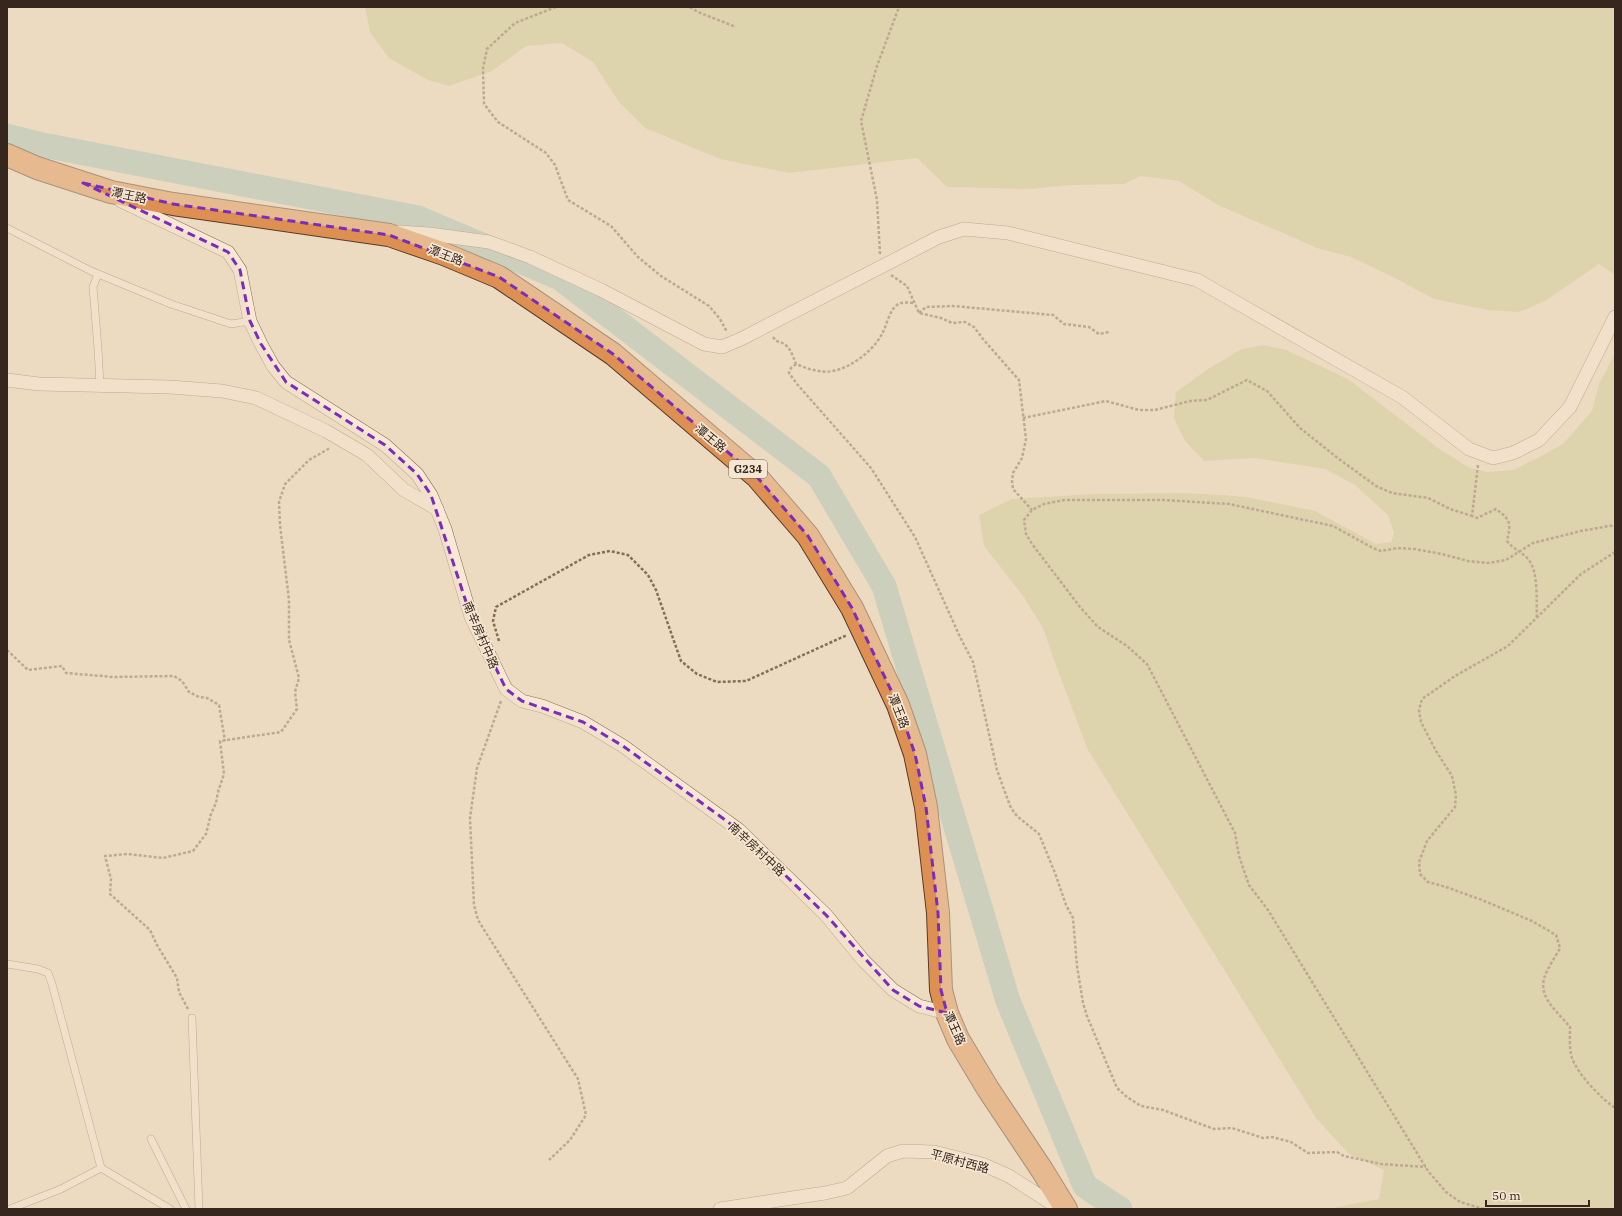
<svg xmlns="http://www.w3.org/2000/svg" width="1622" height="1216" font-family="'IBM Plex Serif','Noto Sans SC',serif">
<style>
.green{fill:#cbcb95}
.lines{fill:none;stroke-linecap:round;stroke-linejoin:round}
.river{stroke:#a4c0b4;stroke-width:25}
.lane-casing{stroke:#876c59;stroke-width:8}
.street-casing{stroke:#876c59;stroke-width:14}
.highway-casing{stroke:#543b2d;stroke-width:24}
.path{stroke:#876c59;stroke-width:2.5;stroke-dasharray:3 2;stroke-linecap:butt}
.lane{stroke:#f8e9d4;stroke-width:7}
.street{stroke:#f8e9d4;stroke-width:13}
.highway{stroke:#dd9052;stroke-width:22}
.marked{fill:none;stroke:#7b2cbf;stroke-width:3;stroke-dasharray:8 5;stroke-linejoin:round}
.labels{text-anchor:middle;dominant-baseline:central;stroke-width:3.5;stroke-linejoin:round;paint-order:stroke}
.shield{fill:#f5e6d1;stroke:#706053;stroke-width:1}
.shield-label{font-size:11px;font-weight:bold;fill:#37261d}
.street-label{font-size:12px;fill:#37261d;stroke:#f5e6d1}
</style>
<rect width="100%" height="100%" fill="#eddbc1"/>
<g class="green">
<polygon points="365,7 1615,7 1615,275 1599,264 1545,301 1519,312 1488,310 1434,299 1391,276 1351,257 1317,248 1218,205 1179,181 1141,176 1124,184 1070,185 1031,189 947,187 917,158 789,173 720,159 645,128 619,102 593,62 562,43 526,46 492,71 449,86 428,80 389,58 370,32"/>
<polygon points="1264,345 1286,350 1348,379 1438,448 1468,467 1487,472 1513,470 1536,459 1563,444 1592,411 1599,384 1615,353 1615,1209 1328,1209 1379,1199 1384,1170 1349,1154 1316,1118 1088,750 1054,660 1043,628 1023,596 984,546 979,515 1012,499 1095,494 1183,493 1223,495 1246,497 1315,511 1376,544 1391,542 1394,533 1388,515 1355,485 1325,469 1254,458 1204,461 1185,441 1174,418 1176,392 1208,369 1242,349"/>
</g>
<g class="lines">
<polyline class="river" points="7,136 38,144 418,218 560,278 819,476 884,586 1008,1001 1085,1186 1120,1209"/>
<defs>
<g id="lane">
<polyline points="7,228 91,271 171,304 231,324 250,321"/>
<polyline points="98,274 93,287 98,349 100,385"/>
<polyline points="7,964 38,969 48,973 52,984 101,1168"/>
<polyline points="192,1018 199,1209"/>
<polyline points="151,1139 186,1209"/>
<polyline points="10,1209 61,1189 101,1168 170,1209"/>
</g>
<g id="street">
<polyline points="121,201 228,252 240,270 250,321 261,344 273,366 286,382 385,445 417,474 431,495 445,529 471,617 506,689 522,701 542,706 583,722 623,746 739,830 826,915 863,960 893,990 919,1006 947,1013"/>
<polyline points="399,232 429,234 489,242 530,257 601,290 704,344 722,347 741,339 939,237 964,229 1008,233 1197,280 1402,397 1469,449 1493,458 1513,453 1539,440 1570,407 1615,317"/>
<polyline points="7,380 39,384 170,387 222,391 256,398 326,431 367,455 404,490 437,509"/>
<polyline points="720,1209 825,1193 847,1188 887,1156 903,1151 934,1152 982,1164 1009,1176 1060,1209"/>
</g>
<polyline id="highway" points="7,155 37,168 111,192 173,204 389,235 444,254 499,277 613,354 757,477 808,536 852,608 898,705 915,754 926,807 938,913 941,990 947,1013 958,1039 988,1089 1042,1170 1066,1209"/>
</defs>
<use href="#lane" class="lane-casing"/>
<use href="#street" class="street-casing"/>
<use href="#highway" class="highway-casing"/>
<g class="path">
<polyline points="556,7 515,23 487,49 483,68 484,104 498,122 546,153 555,165 568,200 611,226 638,257 661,276 709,306 720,319 727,332"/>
<polyline points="690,7 698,12 736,27"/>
<polyline points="880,254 877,200 861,121 877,66 899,7"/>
<polyline points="891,275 907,286 919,313 941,318 952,323 965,322 974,327 983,339 1019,380 1026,439 1022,458 1013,473 1012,481 1013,489 1032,510"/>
<polyline points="919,313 926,307 953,306 1053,315 1064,324 1089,327 1099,334 1109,332"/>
<path d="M773 337 776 341C790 344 791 352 796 364 803 367 811 370 819 371 842 376 872 353 882 334 887 325 889 311 897 305 902 301 909 303 915 303"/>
<polyline points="796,364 791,368 789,373 797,384 871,468 915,537 960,637 973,662 997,770 1006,795 1011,808 1017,816 1039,834 1055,873 1066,905 1073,918 1077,966 1083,1003 1087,1016 1117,1088 1127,1097 1141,1106 1163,1110 1214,1129 1232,1128 1263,1138 1272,1137 1291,1142 1308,1153 1337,1152 1344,1156 1381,1164 1426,1167"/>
<polyline points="1023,418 1106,401 1139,410 1155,410 1190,401 1207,400 1247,380 1267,391 1300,428 1339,459 1376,486 1392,493 1428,498 1450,509 1472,516"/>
<path d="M1478 465 1472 516 1477 518 1496 509C1511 520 1511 523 1507 541 1513 549 1521 551 1528 559 1539 571 1536 602 1537 618"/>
<path d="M1615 552 1581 574 1508 646 1455 676 1422 699 1419 710 1421 722 1436 751 1452 776 1456 795 1455 807 1427 841 1419 862 1420 874 1428 882 1446 887 1482 900 1532 921 1556 935 1560 948C1556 956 1546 970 1544 979 1539 999 1559 1013 1570 1027 1570 1037 1569 1048 1572 1058 1578 1075 1601 1098 1615 1108"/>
<polyline points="499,641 493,621 496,607 589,555 610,551 628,555 648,575 656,590 681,661 697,674 717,682 746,681 847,635"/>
<polyline points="7,650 28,670 62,666 66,673 113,677 174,676 182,681 189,692 199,697 207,698 219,705 225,741"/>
<polyline points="501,701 477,768 470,818 474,905 478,920 578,1079 586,1115 570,1140 549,1160"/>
<polyline points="188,1009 179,992 177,978 157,945 150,930 110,894 111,879 105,856 128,854 163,858 193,851 206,834 211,814 216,803 218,792 224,774 220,741 281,732 297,709 295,692 299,678 289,640 289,600 280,525 279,502 285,484 309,460 330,448"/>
<polyline points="1484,1209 1460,1202 1446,1192 1428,1171 1268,910 1249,885 1239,856 1235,833 1147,664 1127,646 1098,627 1080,607 1032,544 1026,534 1024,520 1032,510 1044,504 1064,500 1164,500 1229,504 1333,526 1373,548 1381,551 1398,548 1414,549 1442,554 1468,561 1488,563 1506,560 1533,543 1581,531 1615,525"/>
</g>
<use href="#lane" class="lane"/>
<use href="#street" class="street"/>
<use href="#highway" class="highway"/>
</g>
<path d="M0 0H1622V1216H0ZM83 183 173 204 389 235 499 277 613 354 757 477 808 536 852 608 898 705 915 754 926 807 938 913 941 990 947 1013 919 1006 893 990 826 915 739 830 623 746 583 722 522 701 506 689 471 617 431 495 417 474 385 445 286 382 261 344 250 321 240 270 228 252Z" fill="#eddbc1" fill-opacity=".55" fill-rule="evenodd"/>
<path class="marked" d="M83 183 173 204 389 235 499 277 613 354 757 477 808 536 852 608 898 705 915 754 926 807 938 913 941 990 947 1013 919 1006 893 990 826 915 739 830 623 746 583 722 522 701 506 689 471 617 431 495 417 474 385 445 286 382 261 344 250 321 240 270 228 252Z"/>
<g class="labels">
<rect class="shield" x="729" y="460" width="38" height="18" rx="3"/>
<g class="shield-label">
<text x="748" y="469">G234</text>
</g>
<g class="street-label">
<text transform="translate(129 195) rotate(12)">潭王路</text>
<text transform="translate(446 255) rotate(21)">潭王路</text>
<text transform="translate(711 438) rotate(40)">潭王路</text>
<text transform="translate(481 635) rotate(67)">南辛房村中路</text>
<text transform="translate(899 711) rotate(69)">潭王路</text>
<text transform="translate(757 849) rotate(43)">南辛房村中路</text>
<text transform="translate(955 1028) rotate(66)">潭王路</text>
<text transform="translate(960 1161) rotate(15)">平原村西路</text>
</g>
</g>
<rect width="1622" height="1216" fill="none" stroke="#37261d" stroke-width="16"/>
<path d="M1486 1200v6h103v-6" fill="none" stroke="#37261d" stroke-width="2"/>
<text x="1492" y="1200" font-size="12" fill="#37261d" stroke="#f5e6d1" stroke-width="3" paint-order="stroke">50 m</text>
</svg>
